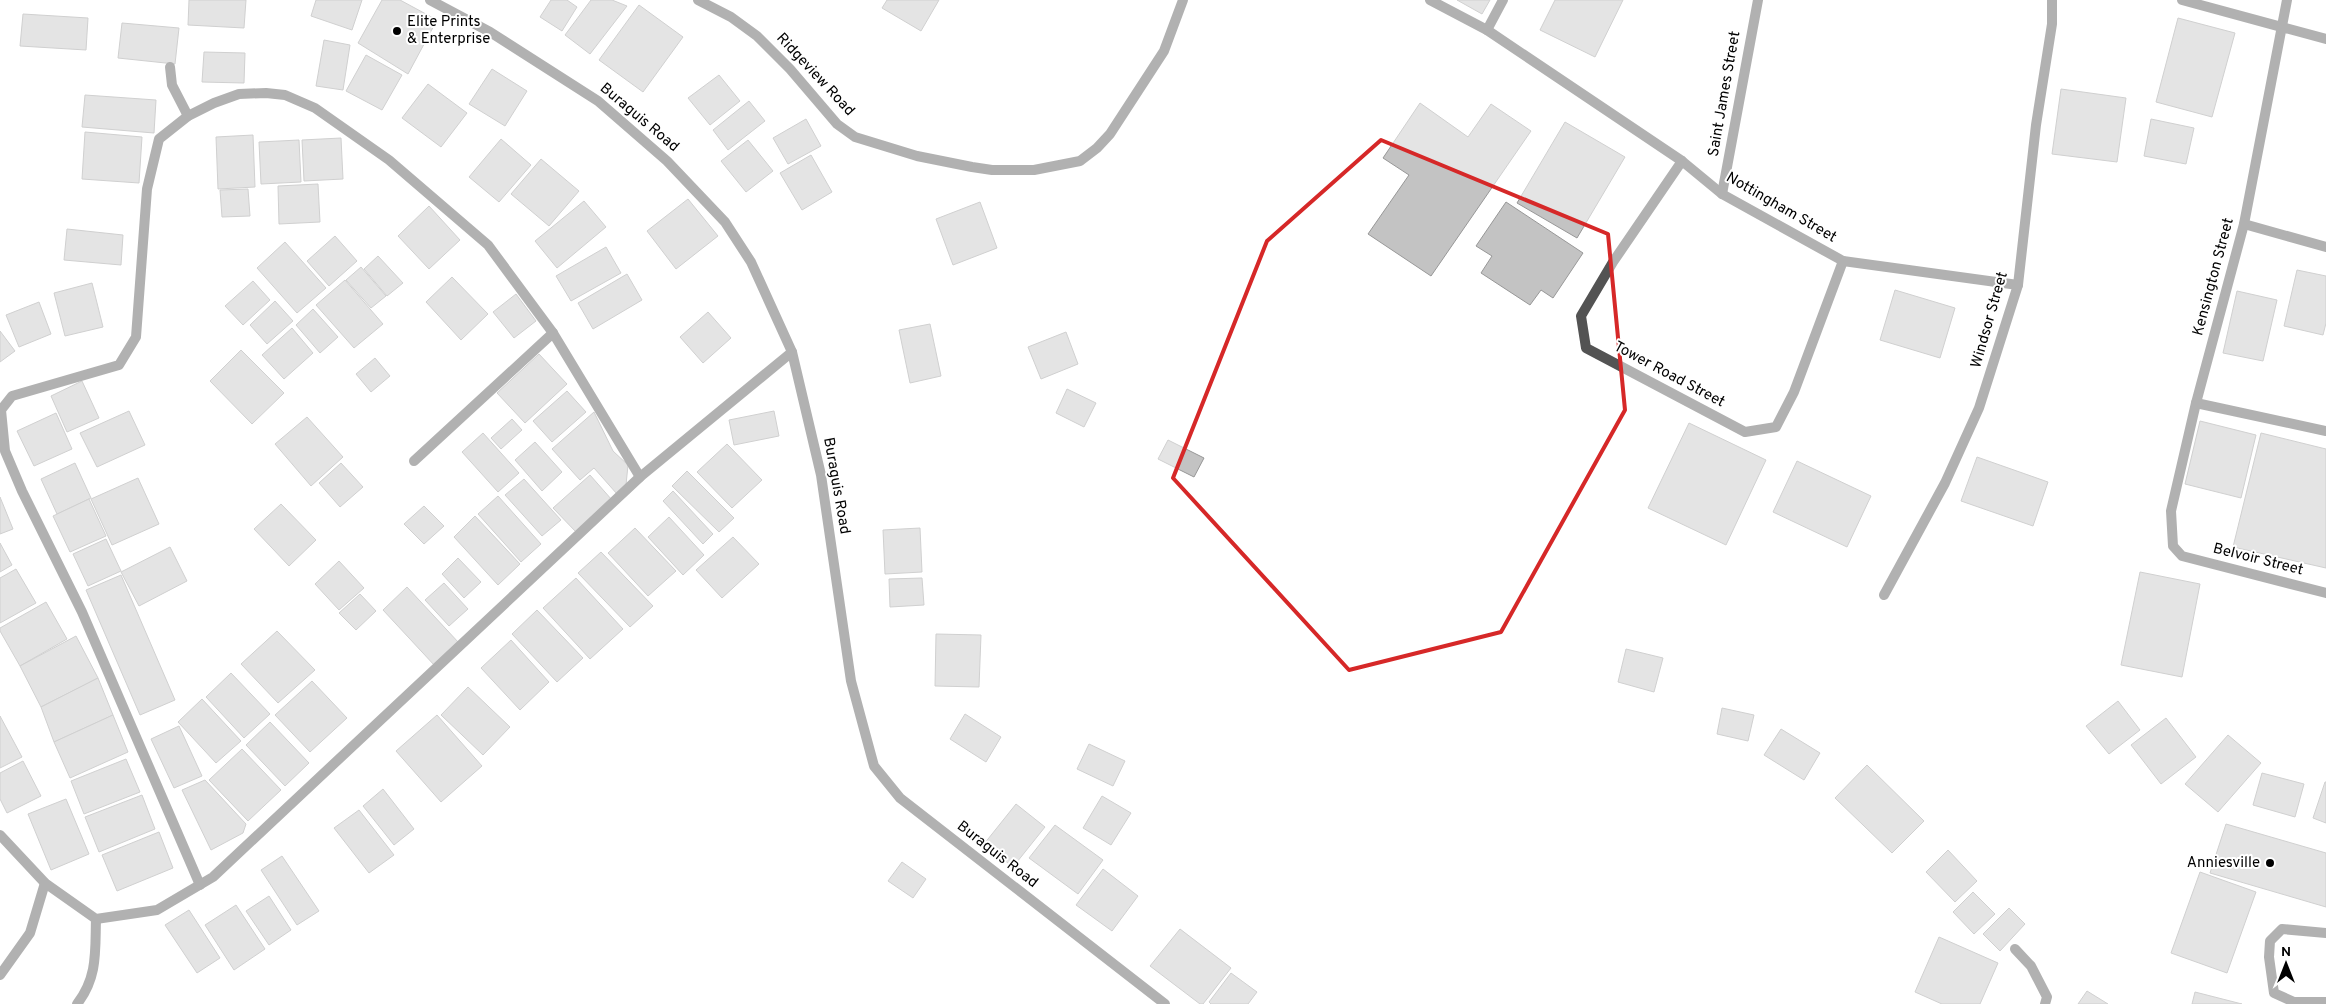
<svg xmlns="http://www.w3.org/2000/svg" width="2326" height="1004" font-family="Overpass,sans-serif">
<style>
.building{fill:#c3c3c3;stroke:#979797}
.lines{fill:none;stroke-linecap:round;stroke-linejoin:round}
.minor{stroke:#535353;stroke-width:10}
.tertiary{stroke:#535353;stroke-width:10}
.marked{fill:none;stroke:#d62828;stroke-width:4;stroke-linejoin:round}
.poi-dot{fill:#000;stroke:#fff;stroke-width:2}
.labels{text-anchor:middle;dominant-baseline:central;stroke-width:4;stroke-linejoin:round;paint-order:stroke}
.poi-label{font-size:15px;fill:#000;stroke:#fff;text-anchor:start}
.street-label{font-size:15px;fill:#000;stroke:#fff}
</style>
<rect width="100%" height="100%" fill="#fff"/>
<g class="building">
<polygon points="189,0 246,0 244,28 188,25"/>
<polygon points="316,0 362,0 352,30 311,16"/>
<polygon points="382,0 400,0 437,20 408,74 358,43"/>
<polygon points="551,0 567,0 577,7 562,31 540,17"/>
<polygon points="591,0 612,0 627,6 590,54 565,35"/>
<polygon points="887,0 939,0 921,31 882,8"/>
<polygon points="1457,0 1490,0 1482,14"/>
<polygon points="1555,0 1623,0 1595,57 1540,30"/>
<polygon points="639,5 683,37 643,92 599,60"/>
<polygon points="23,14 88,18 86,50 20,46"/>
<polygon points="2178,18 2235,33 2212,117 2156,102"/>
<polygon points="122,23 179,28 175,64 118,58"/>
<polygon points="324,40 350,45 343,90 316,86"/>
<polygon points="204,52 245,53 244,83 202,82"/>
<polygon points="366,55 402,75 382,110 346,91"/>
<polygon points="492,69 527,91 505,126 469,104"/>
<polygon points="719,75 740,101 710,125 688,98"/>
<polygon points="428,84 467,113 441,147 402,118"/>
<polygon points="2061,89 2126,98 2117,162 2052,154"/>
<polygon points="85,95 156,100 154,133 82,127"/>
<polygon points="749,101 765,121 728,150 713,130"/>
<polygon points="1420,103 1468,137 1491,104 1531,131 1431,276 1368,234 1409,175 1383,158"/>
<polygon points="806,119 821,146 788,164 773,138"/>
<polygon points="2151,119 2194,128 2186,164 2144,156"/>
<polygon points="1565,122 1625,157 1577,238 1517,203"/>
<polygon points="85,132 142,137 139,183 82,179"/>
<polygon points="253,135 255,187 218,189 216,137"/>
<polygon points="341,138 343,179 304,181 302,140"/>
<polygon points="501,139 531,165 499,202 469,177"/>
<polygon points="299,140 301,182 261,184 259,142"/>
<polygon points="748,140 773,171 746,192 721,161"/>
<polygon points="811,155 832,192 802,210 780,173"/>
<polygon points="541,159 579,191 549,226 511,194"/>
<polygon points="318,184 320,222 279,224 278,186"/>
<polygon points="248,189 250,216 222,217 220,190"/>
<polygon points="688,199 718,236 676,269 647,231"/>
<polygon points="584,201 606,227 557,268 535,241"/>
<polygon points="980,202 997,248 953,265 936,219"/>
<polygon points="1506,202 1583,253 1553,298 1541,290 1530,305 1481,273 1492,256 1476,246"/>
<polygon points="429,206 460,240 429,269 398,236"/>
<polygon points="67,229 123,235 121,265 64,260"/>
<polygon points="335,236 357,261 329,286 307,261"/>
<polygon points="285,242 326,288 297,313 257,268"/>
<polygon points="606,247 621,273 571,301 556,276"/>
<polygon points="378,256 403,283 387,296 364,269"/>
<polygon points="361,267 386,296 371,308 346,280"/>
<polygon points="2297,270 2326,276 2326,323 2323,335 2284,326"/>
<polygon points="627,274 642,300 593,329 578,303"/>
<polygon points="452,277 488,314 461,340 426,302"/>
<polygon points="345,280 383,324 354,348 316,305"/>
<polygon points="253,281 270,300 243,325 225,306"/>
<polygon points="92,283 103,327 65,336 54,293"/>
<polygon points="1895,290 1955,308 1940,358 1880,340"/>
<polygon points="2237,291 2277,300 2263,361 2223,353"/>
<polygon points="516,294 536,321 514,338 493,312"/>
<polygon points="275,301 293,321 267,344 250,325"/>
<polygon points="39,302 51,334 19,347 6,315"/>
<polygon points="313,309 338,337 320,353 296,325"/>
<polygon points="708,312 731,338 703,363 680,337"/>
<polygon points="930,324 941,376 910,383 899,330"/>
<polygon points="292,328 313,353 284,379 262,355"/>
<polygon points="0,331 15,351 0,362"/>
<polygon points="1066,332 1078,364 1041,379 1028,347"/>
<polygon points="241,350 284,393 252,424 210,381"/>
<polygon points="539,354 567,384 525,423 497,393"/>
<polygon points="375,358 390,376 371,392 356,374"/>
<polygon points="82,381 99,418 67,432 51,396"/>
<polygon points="1067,389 1096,403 1084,427 1056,413"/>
<polygon points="567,391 586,412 552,442 533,421"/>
<polygon points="129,411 145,445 97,467 80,433"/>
<polygon points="774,411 779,436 734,445 729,420"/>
<polygon points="594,412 613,451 628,465 626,485 617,494 594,468 580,480 552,449"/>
<polygon points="56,413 72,449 34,466 17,431"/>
<polygon points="307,417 343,457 311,486 275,444"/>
<polygon points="512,419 522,430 501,449 491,438"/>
<polygon points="2200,421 2256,435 2241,498 2185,484"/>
<polygon points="1689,423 1766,460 1726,545 1648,508"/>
<polygon points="483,433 519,473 498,492 462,452"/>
<polygon points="2261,433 2326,449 2326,568 2233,547"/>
<polygon points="1168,440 1204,458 1194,477 1158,459"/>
<polygon points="535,442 562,472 542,491 515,460"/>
<polygon points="727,444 762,480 732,508 697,472"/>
<polygon points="1977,457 2048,482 2033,526 1961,501"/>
<polygon points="1797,461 1871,496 1847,547 1773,512"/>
<polygon points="75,463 91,498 57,514 41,479"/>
<polygon points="341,463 363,487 340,507 319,483"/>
<polygon points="687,471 734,518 719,532 672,486"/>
<polygon points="590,475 612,500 576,532 553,508"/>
<polygon points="138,478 159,524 112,545 91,499"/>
<polygon points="524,479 561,520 542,536 505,495"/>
<polygon points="673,491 713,534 703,544 663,501"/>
<polygon points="498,496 541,544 521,562 478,514"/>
<polygon points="0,497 13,529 0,534"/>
<polygon points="89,499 106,536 70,552 53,516"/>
<polygon points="281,504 316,540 289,566 254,529"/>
<polygon points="424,506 444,526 424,544 404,524"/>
<polygon points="475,516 520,564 498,585 454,537"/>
<polygon points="669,517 704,555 683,575 648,537"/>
<polygon points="635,528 676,571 648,596 608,553"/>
<polygon points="920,528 922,572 885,574 883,530"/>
<polygon points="733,537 759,564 722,598 696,570"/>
<polygon points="106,539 121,571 88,586 73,554"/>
<polygon points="0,543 12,565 0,572"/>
<polygon points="170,547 187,581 139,606 121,572"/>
<polygon points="601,552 653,606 630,627 578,573"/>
<polygon points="458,558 481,582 464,598 442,574"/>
<polygon points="339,561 364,588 339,610 315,584"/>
<polygon points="16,569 36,603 0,623 0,578"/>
<polygon points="2140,572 2200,584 2182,677 2121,665"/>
<polygon points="121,575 175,700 140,715 86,590"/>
<polygon points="576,578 623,629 590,659 543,608"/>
<polygon points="922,578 924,605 890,607 889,579"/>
<polygon points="444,583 468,609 449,626 425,600"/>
<polygon points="407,587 459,643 435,666 383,610"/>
<polygon points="360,594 376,611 356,630 339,613"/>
<polygon points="46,602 67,639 20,666 0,631 0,628"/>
<polygon points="537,610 583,658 557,682 512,634"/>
<polygon points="277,631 315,670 278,703 241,664"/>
<polygon points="936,634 981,635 979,687 935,686"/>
<polygon points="76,636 98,678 41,707 20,666"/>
<polygon points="511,640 549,682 520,710 481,668"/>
<polygon points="1626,649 1663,658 1654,692 1618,682"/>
<polygon points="231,673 270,714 244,738 206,697"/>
<polygon points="98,678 113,715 54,742 41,707"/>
<polygon points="312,681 347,718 310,752 275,715"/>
<polygon points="468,687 510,727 483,755 441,715"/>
<polygon points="202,699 241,741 216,763 178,722"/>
<polygon points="2118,701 2140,730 2109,754 2086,726"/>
<polygon points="1722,708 1754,715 1748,741 1717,734"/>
<polygon points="965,714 1001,737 986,762 950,739"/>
<polygon points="113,715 128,752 70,778 54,742"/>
<polygon points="437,715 482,766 441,802 396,751"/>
<polygon points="0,716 22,757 0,768"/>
<polygon points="2166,718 2196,757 2161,784 2131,745"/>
<polygon points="270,722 309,763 285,786 246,745"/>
<polygon points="179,726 202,776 174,788 151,739"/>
<polygon points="1781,729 1820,753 1804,780 1764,755"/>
<polygon points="2228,735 2261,763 2218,812 2185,784"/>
<polygon points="1089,744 1125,761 1113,786 1077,769"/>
<polygon points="242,749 281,790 248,821 209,780"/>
<polygon points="126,759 140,792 84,814 71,781"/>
<polygon points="23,761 41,796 7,813 0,799 0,773"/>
<polygon points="1867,765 1924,821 1892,853 1835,798"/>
<polygon points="2262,773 2304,784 2295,817 2253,805"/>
<polygon points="205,780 246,824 243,833 211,850 182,790"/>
<polygon points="2325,782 2326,782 2326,823 2313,818"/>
<polygon points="383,789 414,829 394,845 363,806"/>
<polygon points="142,795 155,829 99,852 85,817"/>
<polygon points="1102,796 1131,813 1111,845 1083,828"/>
<polygon points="66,799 89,854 51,870 28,814"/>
<polygon points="1016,804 1045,827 1013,867 984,844"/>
<polygon points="359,810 394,855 369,873 334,828"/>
<polygon points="2226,824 2326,853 2326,907 2210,873"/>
<polygon points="1055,825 1103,860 1078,894 1029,858"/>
<polygon points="159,832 173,868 117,891 102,855"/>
<polygon points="1948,850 1977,881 1955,902 1926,872"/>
<polygon points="282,856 319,911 297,925 261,870"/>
<polygon points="902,862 926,879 913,898 888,881"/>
<polygon points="1103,869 1138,896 1112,931 1076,905"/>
<polygon points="2200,872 2256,892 2227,973 2171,953"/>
<polygon points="1973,892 1995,914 1974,934 1953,912"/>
<polygon points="269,896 291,930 269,945 246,911"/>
<polygon points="236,905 265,949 234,970 205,925"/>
<polygon points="2009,908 2025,924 2000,951 1983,934"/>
<polygon points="189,910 220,958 197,973 165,925"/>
<polygon points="1180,929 1231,968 1203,1004 1200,1004 1150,966"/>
<polygon points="1939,937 1998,963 1980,1004 1942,1004 1915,992"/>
<polygon points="1231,973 1257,992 1248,1004 1211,1004 1209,1002"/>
<polygon points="2087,991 2108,1004 2078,1004"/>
<polygon points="2195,992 2242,1004 2192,1004"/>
</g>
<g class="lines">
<g class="minor">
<polyline points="698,0 731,17 757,36 790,69 837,124 855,137 917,156 972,167 992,170 1034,170 1080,161 1097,148 1110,134 1164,51 1183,0"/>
<polyline points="1430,0 1487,30 1682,161 1722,194 1843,261 2018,285"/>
<polyline points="2182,0 2326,39"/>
<polyline points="2287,0 2244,224 2196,403 2171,511 2173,546 2182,556 2326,593"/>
<polyline points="1487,30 1503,0"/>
<polyline points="170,67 172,85 188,116"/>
<polyline points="1682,161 1613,262 1581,316 1586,348 1745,432 1776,427 1794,392 1843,261"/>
<polyline points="1722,194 1758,0"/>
<polyline points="2244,224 2326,247"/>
<polyline points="2196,403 2326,431"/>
<polyline points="414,461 553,333"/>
<polyline points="1884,595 1945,483 1979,408 2018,285 2036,125 2052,24 2052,0"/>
<polyline points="0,835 45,883 96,919 157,910 213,877 640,477 792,352"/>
<polyline points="200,885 82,612 22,491 5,451 1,410 12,396 119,365 136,337 147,189 159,139 188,116 214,103 239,94 266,93 285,95 315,108 389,160 488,245 553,333 640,477"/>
<polyline points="2326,933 2282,929 2270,941 2269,957 2274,993 2294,1002 2326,1002"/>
<polyline points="2015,949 2031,966 2047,997 2045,1004"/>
<polyline points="0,975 30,933 45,883"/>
<path d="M77 1004C98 977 95 951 96 919"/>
</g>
<polyline class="tertiary" points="430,0 490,32 598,101 667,161 725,222 751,262 792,352 821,475 851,681 874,766 900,798 1165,1004"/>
</g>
<path d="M0 0H2326V1004H0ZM1381 140 1608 234 1625 410 1501 632 1349 670 1173 478 1267 241Z" fill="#fff" fill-opacity=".55" fill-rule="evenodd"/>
<path class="marked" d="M1381 140 1608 234 1625 410 1501 632 1349 670 1173 478 1267 241Z"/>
<g class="poi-dot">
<circle cx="397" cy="31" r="5"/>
<circle cx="2270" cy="863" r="5"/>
</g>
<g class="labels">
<g class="poi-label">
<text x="407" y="22">Elite Prints<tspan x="407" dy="17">&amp; Enterprise</tspan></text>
<text x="2260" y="863" text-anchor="end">Anniesville</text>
</g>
<g class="street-label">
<text transform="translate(815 75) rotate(47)">Ridgeview Road</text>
<text transform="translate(1725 94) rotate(-80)">Saint James Street</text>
<text transform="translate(639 118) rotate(40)">Buraguis Road</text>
<text transform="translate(1781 208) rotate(30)">Nottingham Street</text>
<text transform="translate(2214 277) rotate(-75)">Kensington Street</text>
<text transform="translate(1990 320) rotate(-74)">Windsor Street</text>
<text transform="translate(1669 375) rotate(28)">Tower Road Street</text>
<text transform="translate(836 486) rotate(80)">Buraguis Road</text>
<text transform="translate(2258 560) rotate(14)">Belvoir Street</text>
<text transform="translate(997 855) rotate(38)">Buraguis Road</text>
</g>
</g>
<g transform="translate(2286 964)" stroke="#ffffff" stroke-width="4" paint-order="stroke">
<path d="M0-4L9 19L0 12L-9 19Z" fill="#000000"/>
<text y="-8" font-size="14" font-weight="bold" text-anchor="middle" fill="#000000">N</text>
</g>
</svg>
